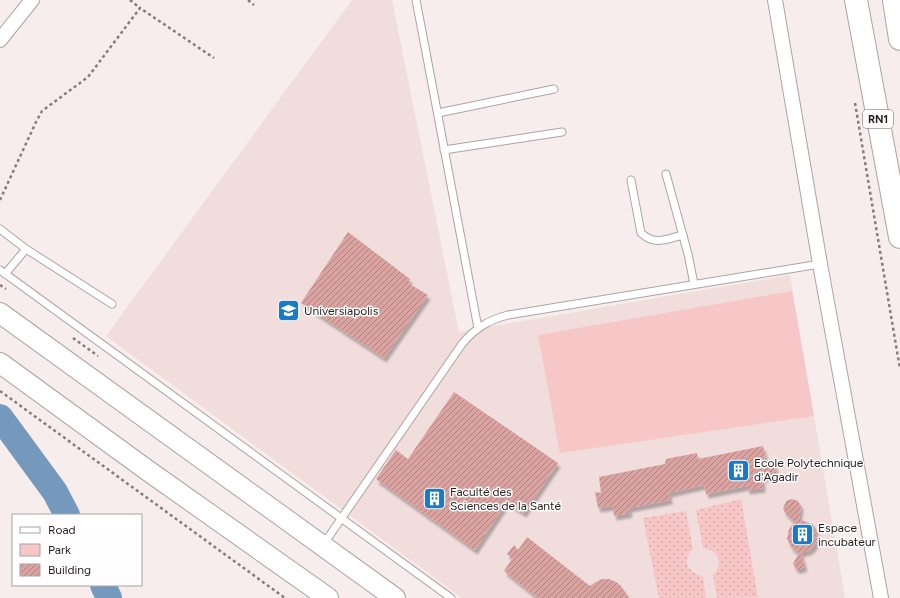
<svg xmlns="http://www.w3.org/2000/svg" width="900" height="598" font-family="Figtree,sans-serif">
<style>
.built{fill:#f0dddc}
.green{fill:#f6c7c6}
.garden{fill:url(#garden-dots)}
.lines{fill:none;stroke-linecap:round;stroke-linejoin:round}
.river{stroke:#7599bc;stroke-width:26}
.building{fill:url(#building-hatch);filter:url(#shadow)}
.lane-casing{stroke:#ada3a3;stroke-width:9}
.street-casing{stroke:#ada3a3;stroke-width:16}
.secondary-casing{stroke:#ada3a3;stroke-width:22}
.highway-casing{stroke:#ada3a3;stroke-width:24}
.path{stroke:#857d7d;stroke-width:2.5;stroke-dasharray:3 3;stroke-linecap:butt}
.lane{stroke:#fff;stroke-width:7}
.street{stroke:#fff;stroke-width:14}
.secondary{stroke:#fff;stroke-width:20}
.highway{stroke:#fff;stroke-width:22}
.labels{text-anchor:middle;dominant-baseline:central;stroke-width:3;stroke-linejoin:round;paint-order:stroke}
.shield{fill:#fffdfd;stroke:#656262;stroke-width:1}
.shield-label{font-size:11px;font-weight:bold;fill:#231f1f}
.poi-label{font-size:12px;fill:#231f1f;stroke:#fffdfd;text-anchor:start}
</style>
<defs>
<pattern id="garden-dots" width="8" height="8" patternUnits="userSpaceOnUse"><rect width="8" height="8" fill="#f6c7c6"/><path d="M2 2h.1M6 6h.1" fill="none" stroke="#d3aaaa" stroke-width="1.8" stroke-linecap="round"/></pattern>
<pattern id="building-hatch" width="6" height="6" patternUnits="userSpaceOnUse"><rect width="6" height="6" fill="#d9a3a1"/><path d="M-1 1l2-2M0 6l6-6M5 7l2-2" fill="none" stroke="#b08483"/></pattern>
<filter id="shadow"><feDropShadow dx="2.5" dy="4.5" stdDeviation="1" flood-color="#0004"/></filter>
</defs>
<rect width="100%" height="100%" fill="#f8eded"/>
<polygon class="built" points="352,0 392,0 459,332 790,275 845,598 462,598 106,336"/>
<polygon class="green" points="792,291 814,416 560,453 538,335"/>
<g class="garden">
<path d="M741 499 758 598 757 597 717 598 713 575C725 564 718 549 703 548L696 510Z"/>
<path d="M686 511 693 549C681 559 688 574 703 576L706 598H659L643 518Z"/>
</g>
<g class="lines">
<g class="river">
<polyline points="0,417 55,492 67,515"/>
<polyline points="103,585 109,598"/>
</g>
</g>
<g class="building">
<polygon points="348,232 410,279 408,283 428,295 384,358 301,303"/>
<polygon points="454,392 558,463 524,513 507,502 475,550 376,479 396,450 408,459"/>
<polygon points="763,446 766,460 774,460 777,475 762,478 763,488 747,490 747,486 706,494 704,485 669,493 670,500 629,508 630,513 614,516 613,506 598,508 595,492 601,493 599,477 665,464 666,459 697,453 698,459"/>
<polygon points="792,499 798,501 801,506 799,519 811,524 815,527 818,537 814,546 810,550 801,553 805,567 799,569 796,569 793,564 799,553 792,548 787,539 789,529 795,522 786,514 783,509 786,501"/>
<polygon points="527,537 590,586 596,582 602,579 609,579 616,582 621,586 629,598 538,598 504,571 512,559 507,554 514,545 518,550"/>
</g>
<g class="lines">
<defs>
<g id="lane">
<path d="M416 0C437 109 457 218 478 328"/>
<polyline points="438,113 554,89"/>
<polyline points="444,150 562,132"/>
<polyline points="666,174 688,254 694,284"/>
<path d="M631 180 641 233C655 246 666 239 683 235"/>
<polyline points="0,229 26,249 5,274"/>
<polyline points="26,249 112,304"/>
<polyline points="0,270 451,598"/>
<path d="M323 545 462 344C475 328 489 320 508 315L820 264"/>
</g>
<g id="street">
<polyline points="775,0 820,264 881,598"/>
<polyline points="0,40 32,0"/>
</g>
<g id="secondary">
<polyline points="0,313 395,598"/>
<polyline points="0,363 147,470 328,598"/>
</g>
<g id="highway">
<polyline points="856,0 900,237"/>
<polyline points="894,0 900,39"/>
</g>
</defs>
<use href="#lane" class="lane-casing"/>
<use href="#street" class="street-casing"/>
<use href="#secondary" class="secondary-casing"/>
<use href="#highway" class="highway-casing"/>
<g class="path">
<polyline points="130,0 140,8"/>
<polyline points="248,0 254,5"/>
<polyline points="855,103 900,369"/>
<polyline points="0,200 36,122 42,111 88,77 140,8 214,58"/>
<polyline points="0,285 6,289"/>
<polyline points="73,338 98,356"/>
<polyline points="0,391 285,598"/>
</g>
<use href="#lane" class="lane"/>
<use href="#street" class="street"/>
<use href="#secondary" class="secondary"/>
<use href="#highway" class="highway"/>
</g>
<defs>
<symbol id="university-square" viewBox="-11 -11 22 22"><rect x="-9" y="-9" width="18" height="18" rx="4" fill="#167cc7" stroke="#fffdfd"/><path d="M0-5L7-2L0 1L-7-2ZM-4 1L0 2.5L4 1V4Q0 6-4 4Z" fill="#fff"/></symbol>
<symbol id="building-square" viewBox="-11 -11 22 22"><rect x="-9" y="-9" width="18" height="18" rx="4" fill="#167cc7" stroke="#fffdfd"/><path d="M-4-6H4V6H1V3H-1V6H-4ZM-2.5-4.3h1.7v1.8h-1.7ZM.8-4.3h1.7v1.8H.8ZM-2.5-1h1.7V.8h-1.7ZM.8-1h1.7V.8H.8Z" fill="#fff"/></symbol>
</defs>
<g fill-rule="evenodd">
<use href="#university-square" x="276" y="298" width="25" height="25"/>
<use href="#building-square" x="726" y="458" width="25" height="25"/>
<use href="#building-square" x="422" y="486" width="25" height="25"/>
<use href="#building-square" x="790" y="522" width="25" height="25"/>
</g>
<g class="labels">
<rect class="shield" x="863" y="110" width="30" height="18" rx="3"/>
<g class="shield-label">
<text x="878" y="119">RN1</text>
</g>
<g class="poi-label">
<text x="304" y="311">Universiapolis</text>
<text x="754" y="463">Ecole Polytechnique<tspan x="754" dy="14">d'Agadir</tspan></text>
<text x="450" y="492">Faculté des<tspan x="450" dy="14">Sciences de la Santé</tspan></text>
<text x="818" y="528">Espace<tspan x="818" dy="14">incubateur</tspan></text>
</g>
</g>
<rect x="12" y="514" width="130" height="72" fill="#fffdfd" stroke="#a7a4a4"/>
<rect x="20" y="527" width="20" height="6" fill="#ffffff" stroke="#a7a4a4"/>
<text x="48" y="534" font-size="12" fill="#231f1f">Road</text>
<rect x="20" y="544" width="20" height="12" fill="#f6c7c6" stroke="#a7a4a4"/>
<text x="48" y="554" font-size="12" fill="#231f1f">Park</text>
<rect x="20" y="564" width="20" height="12" fill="url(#building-hatch)" stroke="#a7a4a4"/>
<text x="48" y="574" font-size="12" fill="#231f1f">Building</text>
</svg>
